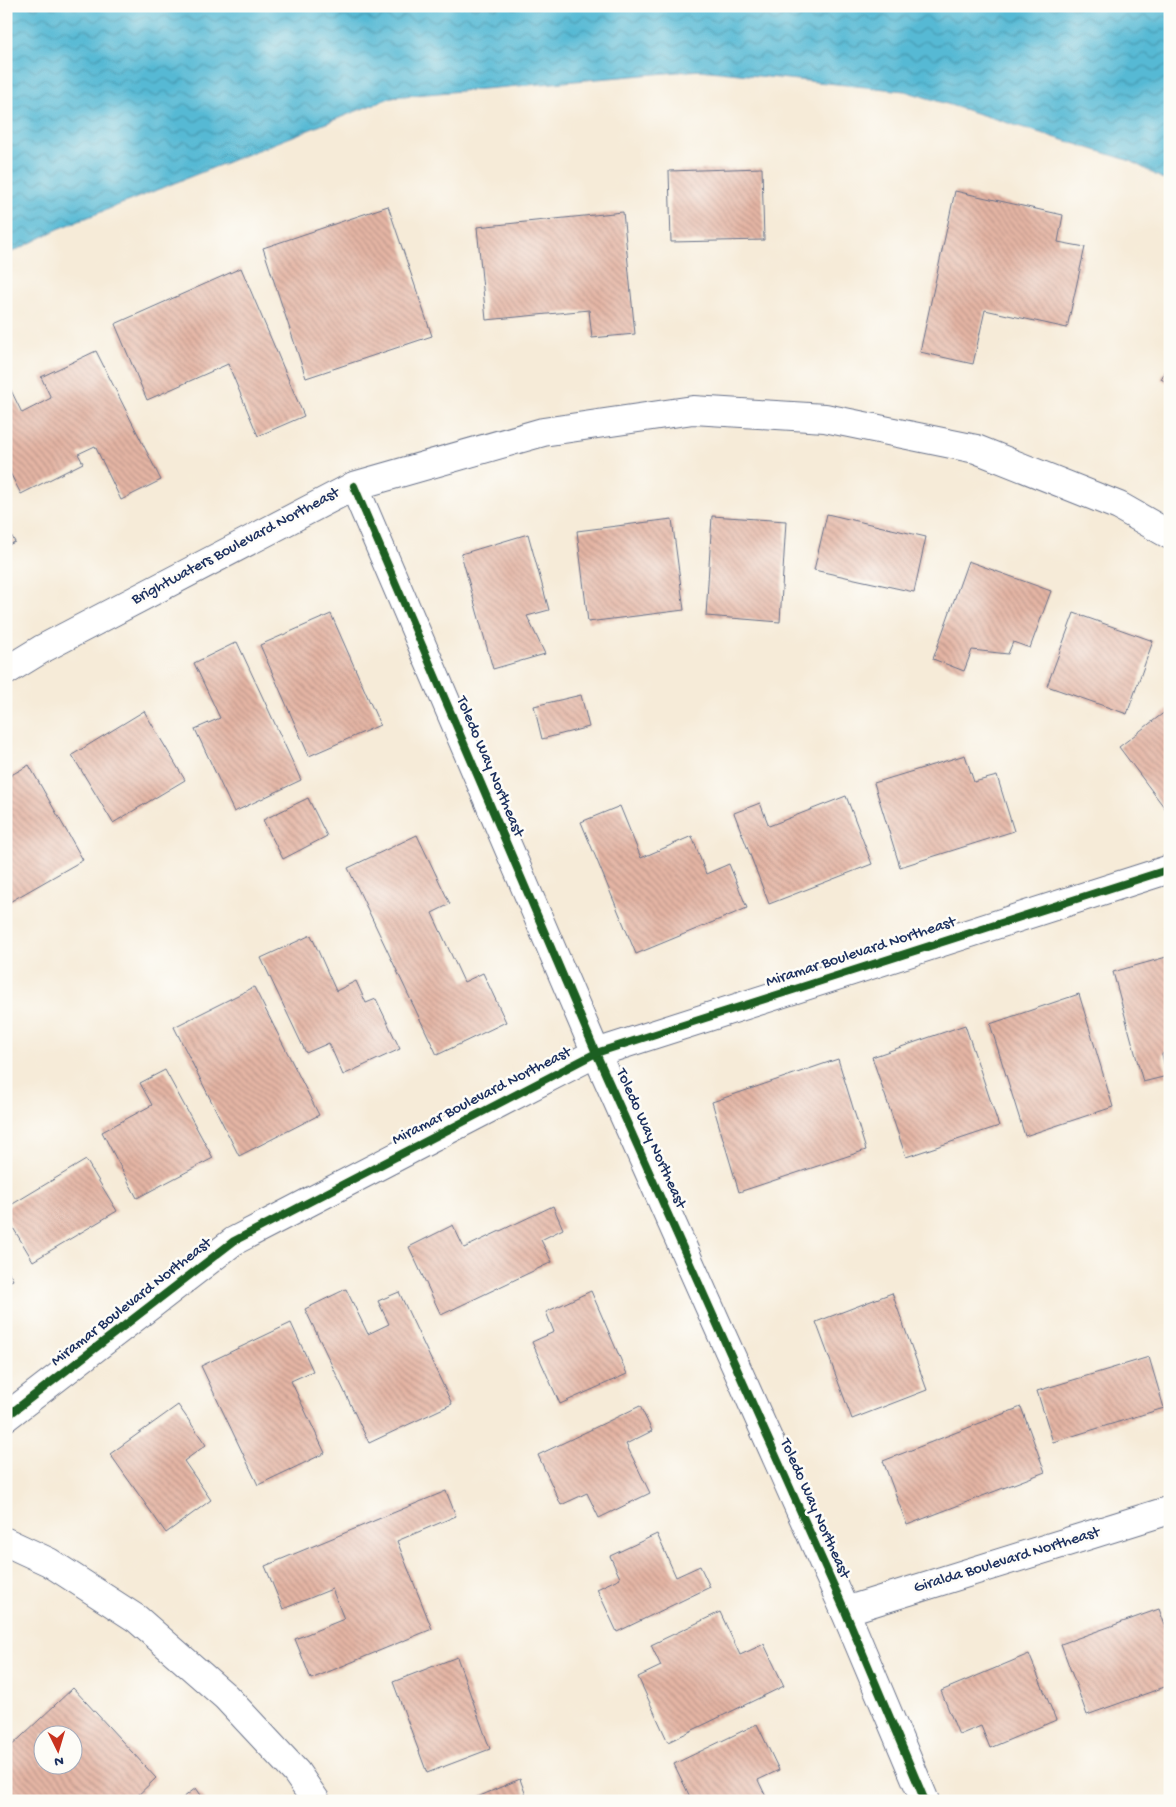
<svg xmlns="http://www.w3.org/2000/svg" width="1176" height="1807" font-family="'Gochi Hand',sans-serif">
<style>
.water{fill:url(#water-waves);stroke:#387499}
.building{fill:url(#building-back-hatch);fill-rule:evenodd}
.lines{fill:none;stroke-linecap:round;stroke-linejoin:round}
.street-casing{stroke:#687189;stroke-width:30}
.street{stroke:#fff;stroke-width:28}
.cycleway-casing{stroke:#fdfcf7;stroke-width:11}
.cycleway{stroke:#1b5e20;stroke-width:8}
.labels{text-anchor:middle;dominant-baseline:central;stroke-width:5;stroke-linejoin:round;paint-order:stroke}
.street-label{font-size:16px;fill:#1b2f5e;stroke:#fdfcf7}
</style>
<defs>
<pattern id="water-waves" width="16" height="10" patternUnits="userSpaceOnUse" patternTransform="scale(1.25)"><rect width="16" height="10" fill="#56b9d4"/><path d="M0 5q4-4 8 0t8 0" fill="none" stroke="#4697af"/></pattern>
<pattern id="building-back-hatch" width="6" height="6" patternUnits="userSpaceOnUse" patternTransform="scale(1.25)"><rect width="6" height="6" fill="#e5b5a4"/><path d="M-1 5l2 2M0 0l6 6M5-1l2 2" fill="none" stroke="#b99489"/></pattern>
</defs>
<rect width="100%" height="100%" fill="#fdfcf7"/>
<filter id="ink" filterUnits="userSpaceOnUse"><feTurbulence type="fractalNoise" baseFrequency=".02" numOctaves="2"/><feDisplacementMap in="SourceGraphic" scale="10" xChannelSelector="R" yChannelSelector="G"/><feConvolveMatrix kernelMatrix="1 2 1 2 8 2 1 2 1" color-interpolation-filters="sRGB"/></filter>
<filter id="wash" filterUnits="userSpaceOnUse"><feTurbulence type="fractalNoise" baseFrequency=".0096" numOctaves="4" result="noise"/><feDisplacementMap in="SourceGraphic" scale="20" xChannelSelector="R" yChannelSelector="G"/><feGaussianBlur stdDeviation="1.12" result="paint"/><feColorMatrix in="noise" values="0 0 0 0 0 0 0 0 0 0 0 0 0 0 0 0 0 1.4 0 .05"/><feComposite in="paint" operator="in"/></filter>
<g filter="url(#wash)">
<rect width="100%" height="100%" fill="#f6ebd8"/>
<polygon class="water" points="6,6 1170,6 1170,183 1131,161 905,91 700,70 392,97 58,229 6,255"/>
<g id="blocks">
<g class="building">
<polygon points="762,168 764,240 671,242 669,171"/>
<polygon points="955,191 1063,215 1058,242 1085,247 1067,328 985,310 973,364 920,352"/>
<polygon points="388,206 432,336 306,378 263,248"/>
<polygon points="623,212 635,334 592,338 589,310 486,320 477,227"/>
<polygon points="241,268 304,416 258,436 228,364 147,400 115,324"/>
<polygon points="96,351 161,480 121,500 95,446 78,454 83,463 21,494 6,465 6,380 22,413 51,398 41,377"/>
<polygon points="1170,363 1170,384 1161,379"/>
<polygon points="827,514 926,537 914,592 814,570"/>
<polygon points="712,516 786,521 780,622 706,616"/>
<polygon points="672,519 684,610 588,622 577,531"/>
<polygon points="6,526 15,542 6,546"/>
<polygon points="528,534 549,610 527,616 545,654 493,669 461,554"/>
<polygon points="968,561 1051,591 1030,648 1013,642 1008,654 972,650 964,671 933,659"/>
<polygon points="1074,613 1153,641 1127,714 1047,686"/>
<polygon points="331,614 380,725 309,756 260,645"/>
<polygon points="237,642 301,780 234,812 195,729 220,718 194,663"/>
<polygon points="581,695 589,727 542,739 534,706"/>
<polygon points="1170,708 1170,815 1119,747"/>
<polygon points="144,711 185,780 113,823 72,755"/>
<polygon points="965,755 974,782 997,776 1014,831 900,867 874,783"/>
<polygon points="29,765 83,860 6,904 6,778"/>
<polygon points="846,796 872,864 769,904 734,813 760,803 769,826"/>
<polygon points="308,798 327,836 283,859 263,820"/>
<polygon points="620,806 641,858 692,836 706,874 729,864 747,908 636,954 581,822"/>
<polygon points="417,835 450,904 432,913 464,982 483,973 506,1022 437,1055 348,868"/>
<polygon points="311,935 336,991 356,981 366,1003 376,999 400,1049 343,1075 329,1043 306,1053 261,958"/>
<polygon points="1170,956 1170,1052 1162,1054 1167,1076 1143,1082 1113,972"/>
<polygon points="254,987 319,1115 239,1156 174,1027"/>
<polygon points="1079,994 1113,1107 1025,1136 990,1024"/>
<polygon points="965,1025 999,1126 906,1157 872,1057"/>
<polygon points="838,1059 866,1150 739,1192 712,1102"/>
<polygon points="165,1070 213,1158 137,1198 102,1132 152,1105 140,1083"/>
<polygon points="86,1160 117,1211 33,1261 6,1216 6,1208"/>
<polygon points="553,1206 563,1229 541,1240 552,1262 441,1315 409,1247 453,1225 464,1248"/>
<polygon points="6,1267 13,1280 6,1283"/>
<polygon points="346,1289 368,1334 389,1324 378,1301 399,1292 452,1404 369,1443 305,1309"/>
<polygon points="591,1291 627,1374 560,1404 532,1342 554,1332 546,1312"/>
<polygon points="892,1293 927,1390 852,1419 816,1322"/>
<polygon points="291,1323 313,1371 291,1381 325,1453 258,1485 201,1366"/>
<polygon points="1149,1357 1164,1408 1053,1442 1037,1391"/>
<polygon points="178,1405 206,1445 184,1461 211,1500 166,1533 110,1454"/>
<polygon points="640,1406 652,1431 626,1444 650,1493 599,1518 587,1493 561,1505 538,1455"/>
<polygon points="1021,1407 1045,1472 907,1525 883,1461"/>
<polygon points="446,1491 456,1516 397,1541 432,1629 311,1679 295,1639 344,1619 332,1589 283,1609 265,1566"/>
<polygon points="657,1534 676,1577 700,1566 710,1587 617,1632 597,1589 620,1578 610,1556"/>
<polygon points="1159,1609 1170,1639 1170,1685 1087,1715 1061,1644"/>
<polygon points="720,1612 740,1655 764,1644 784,1686 668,1742 638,1677 661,1666 651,1645"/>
<polygon points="1029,1654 1056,1720 990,1748 981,1726 959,1735 941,1691"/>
<polygon points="457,1657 490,1749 427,1773 393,1682"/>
<path d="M73 1688 156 1778 132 1801H6V1751ZM42 1734H72V1764H42Z"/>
<polygon points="757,1724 779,1770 758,1780 768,1801 692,1801 674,1764"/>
<polygon points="520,1779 528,1801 468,1801"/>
<polygon points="196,1788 205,1801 179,1801"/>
</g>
</g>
</g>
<g filter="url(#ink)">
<use href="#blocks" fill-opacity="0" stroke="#687189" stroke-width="1"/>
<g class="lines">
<defs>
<g id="street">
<polyline points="354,486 596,1053 845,1611 925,1801"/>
<polyline points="6,671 42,649 354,486 543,432 693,410 825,418 976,449 1119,506 1170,535"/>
<polyline points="6,1417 234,1241 596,1053 1170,869"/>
<polyline points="6,1542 49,1562 137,1619 226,1697 296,1772 316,1801"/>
<polyline points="845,1611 1170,1510"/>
</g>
</defs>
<use href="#street" class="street-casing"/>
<use href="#street" class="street"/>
<defs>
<g id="cycleway">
<polyline points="354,486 596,1053 845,1611 925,1801"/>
<polyline points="6,1417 234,1241 596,1053 1170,869"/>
</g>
</defs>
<use href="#cycleway" class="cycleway-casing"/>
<use href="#cycleway" class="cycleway"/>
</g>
</g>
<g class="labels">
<g class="street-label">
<text transform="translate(236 547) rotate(-28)">Brightwaters Boulevard Northeast</text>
<text transform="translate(489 767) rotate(67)">Toledo Way Northeast</text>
<text transform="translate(861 953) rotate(-18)">Miramar Boulevard Northeast</text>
<text transform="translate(482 1097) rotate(-27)">Miramar Boulevard Northeast</text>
<text transform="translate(650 1139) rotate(66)">Toledo Way Northeast</text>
<text transform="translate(132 1303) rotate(-38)">Miramar Boulevard Northeast</text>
<text transform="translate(814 1509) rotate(66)">Toledo Way Northeast</text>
<text transform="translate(1007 1561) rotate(-17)">Giralda Boulevard Northeast</text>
</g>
</g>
<rect width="1176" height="1807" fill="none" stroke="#fdfcf7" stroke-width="25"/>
<g transform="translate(58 1750) rotate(175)"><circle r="24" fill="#fdfcf7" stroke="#a3aaba"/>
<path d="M0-4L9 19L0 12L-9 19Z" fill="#c8321e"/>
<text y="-8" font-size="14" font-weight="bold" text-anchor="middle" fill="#1b2f5e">N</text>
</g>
</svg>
